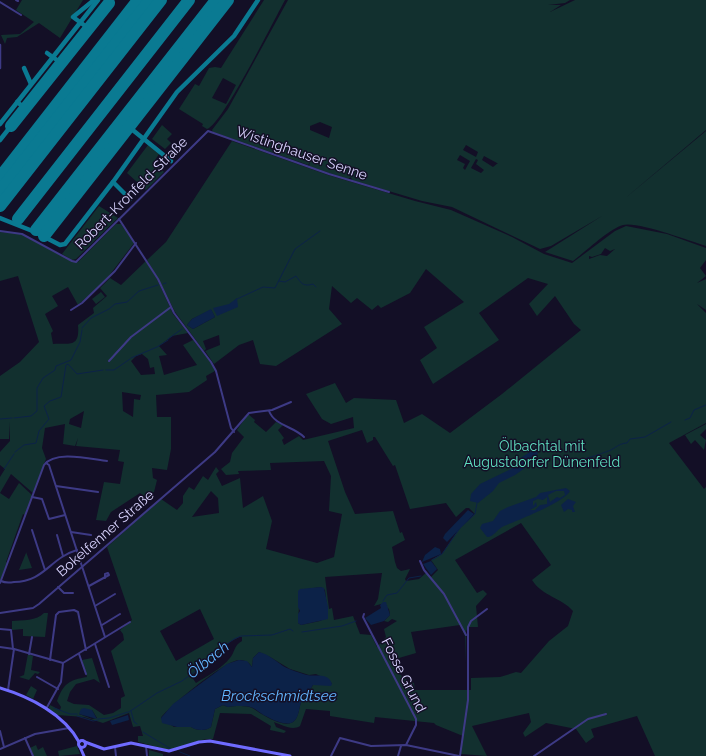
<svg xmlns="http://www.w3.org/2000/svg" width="706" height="756" font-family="Raleway,sans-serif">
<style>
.green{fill:#12302f;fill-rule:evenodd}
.water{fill:#0c2248;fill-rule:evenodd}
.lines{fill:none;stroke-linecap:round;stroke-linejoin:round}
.stream{stroke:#0c2248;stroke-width:1}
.taxiway{stroke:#0a7a92;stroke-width:4.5}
.runway{stroke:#0a7a92;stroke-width:12}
.minor{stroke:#3d3a85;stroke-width:2}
.tertiary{stroke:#3d3a85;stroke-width:2.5}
.secondary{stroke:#6f6bff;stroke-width:3}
.labels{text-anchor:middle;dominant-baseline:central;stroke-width:3;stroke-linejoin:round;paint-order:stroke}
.street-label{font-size:14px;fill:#d9d4ff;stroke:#130f26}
.park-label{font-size:14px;fill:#5fe0c0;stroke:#130f26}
.water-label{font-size:15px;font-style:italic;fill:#62b6ff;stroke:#130f26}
</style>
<rect width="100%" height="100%" fill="#130f26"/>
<g class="green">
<polygon points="22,0 83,0 60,38 39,23 17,37 7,38 5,44 1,35 20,34 34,22 16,10"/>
<path d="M264 0H285C274 20 222 125 207 129L202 126 203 124 179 109 195 84 199 86 209 68 215 67 221 68ZM223 78 236 85 226 104 212 98Z"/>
<path d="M288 0H570L565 3 548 5H561L550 12 575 0H706V130L623 200 706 131V246C690 241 637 221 623 225 609 229 585 252 573 261L545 252 602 216 551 246 540 249 452 207 422 201 352 180 351 177 348 179 344 178 309 166 310 162 308 165 213 132 212 130 228 109ZM320 122 332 127 329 138 310 130V126ZM466 145 478 152 476 157 463 150ZM460 155 470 161 465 170 463 168 465 164 457 160ZM484 156 497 163H498L493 167 482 160ZM476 159 478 160 476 164 484 170 481 173 471 168Z"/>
<polygon points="162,125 172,134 167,139 171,143 165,149 152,139"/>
<path d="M232 141 328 175 415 201 451 210 512 237 544 254 572 263 615 231 626 226 667 234 706 248V260L700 268 706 276 697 283 706 279V310L697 304 706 313V423L669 443 704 489 706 487V756H655L637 716 591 729 594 737 586 743 576 729 546 723 525 737 523 733 531 722 529 713 472 726 487 756 461 754 463 736 436 725 434 723 375 717 374 723 330 716V711L306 709 300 726C292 731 282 725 274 722L276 727 286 731 284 733 270 730 271 726 251 714 220 713 213 739C198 738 186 747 172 749 161 750 149 744 138 742V736H143L140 726 133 727 129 713 103 723 84 717 57 715 48 710 50 705 60 710 61 707 57 701C64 683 69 680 87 677L82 660 92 658 100 683 94 679 76 684 70 692 67 701 74 704 89 705 104 715 113 713 121 708V698L125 696 111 651 124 640 123 634 120 630 132 620 107 547 161 499 177 510 183 503V496L189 487 194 490 203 476 208 480 216 467 219 471 216 474 222 486 240 478 243 508 263 496 272 521 266 549 317 563 334 557 342 514 329 511 331 476 324 461 270 463 271 470 238 471 239 474 226 475 221 469 230 462 232 453 244 437 237 430 248 414 255 420 254 422 266 432 276 422 283 425 278 430 284 438 282 440 284 445 299 436 303 440 354 428 353 417 331 424 322 419 306 394 335 383 346 403 354 398 396 400 404 423 422 414 450 433 502 394 581 330 574 324 555 296 537 316 529 304 548 284 528 278 479 313 499 340 433 384 420 360 437 348 424 327 464 302 426 269 410 293 381 308 378 305 372 310 357 298 351 303 332 286 329 309 342 324 276 366 260 364 253 340 239 345 214 364 205 351 220 345 219 335 203 341 206 349 204 351 175 312 161 284 147 260 166 242ZM605 248 610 251 615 249 607 256 600 255 589 259V256L592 257 601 254ZM211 310 215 317 193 329 187 325 192 319ZM362 430 367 443 373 440V437H375L393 466 395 465 410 509 446 503 456 517 466 508H469L475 514 460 528 442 554 431 560 438 570 430 578 426 573 419 579 406 581 405 579 410 569 401 571 397 568 395 562 392 547 405 540 402 532 400 533 393 511 355 514 345 492 328 441ZM211 491 218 498 219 513 192 517ZM521 523 551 565 532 580C542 596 562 598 573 611L568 626 549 641 521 673 516 672 500 677 471 678V690H415L414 683C402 679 396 671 392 660L416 653 411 632 460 625 465 636V663L466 631 469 627H478L476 606 487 594 483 590 477 593 455 560ZM382 573 378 599 374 606 381 604 389 609 390 615 384 621 388 622 392 619 397 621 384 629 386 637 377 647 371 635 360 634 353 616 334 620 332 608 329 609 325 577ZM321 587 325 590 328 617 320 621 301 625 298 623 300 590ZM200 609 214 639 176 661 160 631ZM239 637H242V641C234 645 235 652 230 658 221 669 207 676 196 683L191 676 219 653 228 643ZM259 652 270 657 290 669 309 675 316 674 330 681 332 684 313 685C309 692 304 696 301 702 299 708 299 715 295 720 287 731 261 714 254 709 248 705 234 706 228 707L223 705 215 709 211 727C206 731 197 731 191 727H174L161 718C169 706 226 660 239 660 245 660 249 662 252 667L253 658ZM92 710 97 718 92 719 79 714Z"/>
<polygon points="148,145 159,154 155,160 156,164 164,172 146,190 127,173"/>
<polygon points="99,206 118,218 76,259 72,260 62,254"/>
<path d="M116 224H121L134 243 105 281 78 305 68 287 52 296 58 306 45 314 53 331 51 333 53 344C70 343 80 348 78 325L94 313 93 308 107 296 100 288 110 278 121 285 146 261 157 279 173 314 188 333 172 336 159 346 167 355 159 356 164 375 197 365 183 345 193 340 211 363 215 371 206 376 207 380 189 392 156 395 157 417H171V449L167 470 152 468 153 478 157 480 154 492 146 498 140 493 111 512 106 521 96 520 104 482 120 484 124 462 118 461 120 450 76 446 78 438 75 446 63 444 65 424 45 428 42 448 46 459 33 493 11 474 0 493 9 499 19 483 32 495 25 515 23 514 6 562 7 563 0 581V477L5 469 0 465V452L10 441V422L9 439H0V376L20 362 39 342 18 276 0 281V232L20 234 74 262H78ZM142 354 148 359 150 368 154 367 155 374 141 375 131 361 136 356ZM122 392 141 395 140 400 134 399 133 417 123 411ZM84 411 81 428 69 424 70 419Z"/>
<polygon points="101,292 105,297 96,304 92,299"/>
<polygon points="706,424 706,429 700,435 706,440 704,450 695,440 691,444 685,435"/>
<polygon points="26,552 32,568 19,570 26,553"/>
<path d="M44 613H48L45 637 23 636V629L12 630V621C22 620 37 621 44 613Z"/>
<polygon points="28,654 33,656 31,670 40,672 38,674 35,673 29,680 19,677 24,675"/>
<polygon points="31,686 37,690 33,699 26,695"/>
<polygon points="36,745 38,750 43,747 47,756 34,756 30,748"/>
<polygon points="77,746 80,754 59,756 58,751"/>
<polygon points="149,750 163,754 163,756 149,756"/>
</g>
<g class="water">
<polygon points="237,298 238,307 217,316 213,308 229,304"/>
<polygon points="211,309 215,317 193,329 187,325 192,319"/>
<polygon points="533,450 537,451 538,454 528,462 525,468 515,475 499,483 493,491 478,503 470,501 471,494 480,484 511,469 519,459"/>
<path d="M566 488 570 491C565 502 516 521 504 526 497 529 494 537 487 537L480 528 482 524 493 521 500 511 508 507 536 497 540 493ZM556 491H564L565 495 560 498 557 497 550 502 548 495ZM547 497V504L540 505 535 510H530L537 506 536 502 533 506V501L538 499 543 500Z"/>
<polygon points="568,499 576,502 573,506 575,512 572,512 572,510 568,509 564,512 561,505"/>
<polygon points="468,510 474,514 447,542 443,538 445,534"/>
<polygon points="435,547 440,549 441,554 422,562 425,555"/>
<polygon points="431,561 437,569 431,575 423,564"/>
<polygon points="321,587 324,588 328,607 328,619 301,625 298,623 298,614 300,611 298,607 298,591 300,589"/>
<polygon points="383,602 386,602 390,615 384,621 371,625 365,618 381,608 380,605"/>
<path d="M259 652C268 654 276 661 283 666 290 670 300 673 307 675 316 677 328 672 332 684L331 686 313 685C309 692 304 696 301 702 299 708 299 718 293 722 284 728 261 714 255 709 249 705 234 706 228 707L223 705 215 709 211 727C207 731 196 731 191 727H177L162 723 161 718 173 704 227 664 239 660 247 661 252 667 253 658Z"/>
<polygon points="84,708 92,710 97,719 79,714 81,709"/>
<polygon points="128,715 129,720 112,725 110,721"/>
</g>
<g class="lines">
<g class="stream">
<path d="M279 281 285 282 296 276C301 283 303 287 313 284L316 287"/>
<polyline points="163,284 166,283"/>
<polyline points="237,299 263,287 275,288 295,249 320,231"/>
<polyline points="82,328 91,318 109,309 115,304 127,302 139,291 158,285"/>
<polyline points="168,339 182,329"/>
<polyline points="131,358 157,347 168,340"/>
<polyline points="106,370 114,370 130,359"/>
<polyline points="14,418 31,416 37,411 37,388 43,378 55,370 56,366 71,360 80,342 82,330"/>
<polyline points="0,419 12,418"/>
<polyline points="685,420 690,418 694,410 706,405"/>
<polyline points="15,452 24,445 36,443 39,431 49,419 44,406 50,401 61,397 66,365 68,364 77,374 103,370"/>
<path d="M557 459C574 464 595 456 611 450 616 447 621 443 627 443L630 439 645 437 671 422"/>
<polyline points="4,469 14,454"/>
<polyline points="432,560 442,554 460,528 475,514 477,503"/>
<polyline points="383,601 387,595 397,593 409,578 421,576"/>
<polyline points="302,632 342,626 356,621"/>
<polyline points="54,708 70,714 77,714"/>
<polyline points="131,711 134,722 137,724"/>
<polyline points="129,712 157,693 182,681 210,660 227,644 234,639 241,636 272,635 290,629 293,631"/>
<polyline points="77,716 93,721 98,720"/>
<polyline points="98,719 109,718 128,712"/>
<polyline points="143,732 171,749"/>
<polyline points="180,752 190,756"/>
</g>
<g class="taxiway">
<polyline points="146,0 156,7"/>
<polyline points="109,3 111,0"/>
<polyline points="88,28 73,17 94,0"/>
<polyline points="191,32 199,37"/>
<polyline points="47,53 61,63"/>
<polyline points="24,68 31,84"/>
<polyline points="17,102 25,108"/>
<polyline points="0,124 98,0"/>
<polyline points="129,127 171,161"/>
<polyline points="0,140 11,126"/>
<polyline points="78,176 85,182"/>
<polyline points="113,182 130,199"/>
<polyline points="0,218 35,232 60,245 65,244 113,182 177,92 234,36 258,0"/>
</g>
<g class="runway">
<polyline points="11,126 109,3"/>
<polyline points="0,177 138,0"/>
<polyline points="0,191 150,0"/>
<polyline points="0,206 161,0"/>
<polyline points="18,219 189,0"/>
<polyline points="36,230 216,0"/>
<polyline points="44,236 228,0"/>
</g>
<g class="minor">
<polyline points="16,0 18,1"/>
<polyline points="0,2 21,15"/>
<polyline points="119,219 158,279 174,313 211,362 216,371 231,428 234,432"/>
<polyline points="0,231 22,234 72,261 76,262 208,131 329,174 389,192"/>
<polyline points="71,310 82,303 115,271 136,243"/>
<polyline points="109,361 131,337 171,307"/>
<path d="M269 411C275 426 293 426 304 437"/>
<polyline points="46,463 49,465 105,637"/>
<polyline points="56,486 98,492"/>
<polyline points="32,497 42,499 49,519 65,515"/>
<polyline points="32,530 45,570"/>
<polyline points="71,532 91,535"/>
<polyline points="57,535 63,556"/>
<polyline points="420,561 424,570 444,594 466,635"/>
<path d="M1 581C5 583 9 583 14 582 44 582 50 558 77 550"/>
<path d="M0 583 44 465C55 450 90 459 107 461"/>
<polyline points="89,586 109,575 108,573 105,574 105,578"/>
<polyline points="58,587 64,593 73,593"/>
<polyline points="95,606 115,594"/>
<polyline points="0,613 33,608 39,604 215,452 249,413 272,410 291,402"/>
<polyline points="364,614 363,617 416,719 416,725 406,745"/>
<polyline points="102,625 120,614"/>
<polyline points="0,629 11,630 13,649"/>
<polyline points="95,644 109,687"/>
<polyline points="0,647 14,649 63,663 130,622"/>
<polyline points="29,654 32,637"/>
<polyline points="79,654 86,674"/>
<polyline points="50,660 56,615 59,612 74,610 78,612 86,650"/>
<polyline points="37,677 58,689"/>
<polyline points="8,690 14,649"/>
<polyline points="46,709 61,682 63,663"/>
<polyline points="0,731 4,747"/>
<polyline points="25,738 33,756"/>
<polyline points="146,746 147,756"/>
<polyline points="115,747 116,756"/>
<polyline points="0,749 35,734 69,728"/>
<polyline points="331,756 340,738 371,746 406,745 459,756"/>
<polyline points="398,756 401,746"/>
<polyline points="460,756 468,700 468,627 471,621 487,609"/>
<polyline points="534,756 588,719 606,714"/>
</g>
<polyline class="tertiary" points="0,45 0,68"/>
<g class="secondary">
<path d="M0 688C30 697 64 714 79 742"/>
<circle cx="82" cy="744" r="3.5"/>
<polyline points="85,742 104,749 131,743 169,751 199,742 210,741 290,756"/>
<polyline points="80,747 84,756"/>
</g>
</g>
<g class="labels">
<g class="street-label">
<text transform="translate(302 153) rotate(19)">Wistinghauser Senne</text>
<text transform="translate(131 193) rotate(-45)">Robert-Kronfeld-Straße</text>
<text transform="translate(105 533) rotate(-41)">Bokelfenner Straße</text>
<text transform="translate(404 675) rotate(63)">Fosse Grund</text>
</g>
<g class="park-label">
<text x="542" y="446">Ölbachtal mit<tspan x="542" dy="16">Augustdorfer Dünenfeld</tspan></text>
</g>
<g class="water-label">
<text transform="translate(208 660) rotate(-39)">Ölbach</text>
<text x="279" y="696">Brockschmidtsee</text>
</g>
</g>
</svg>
